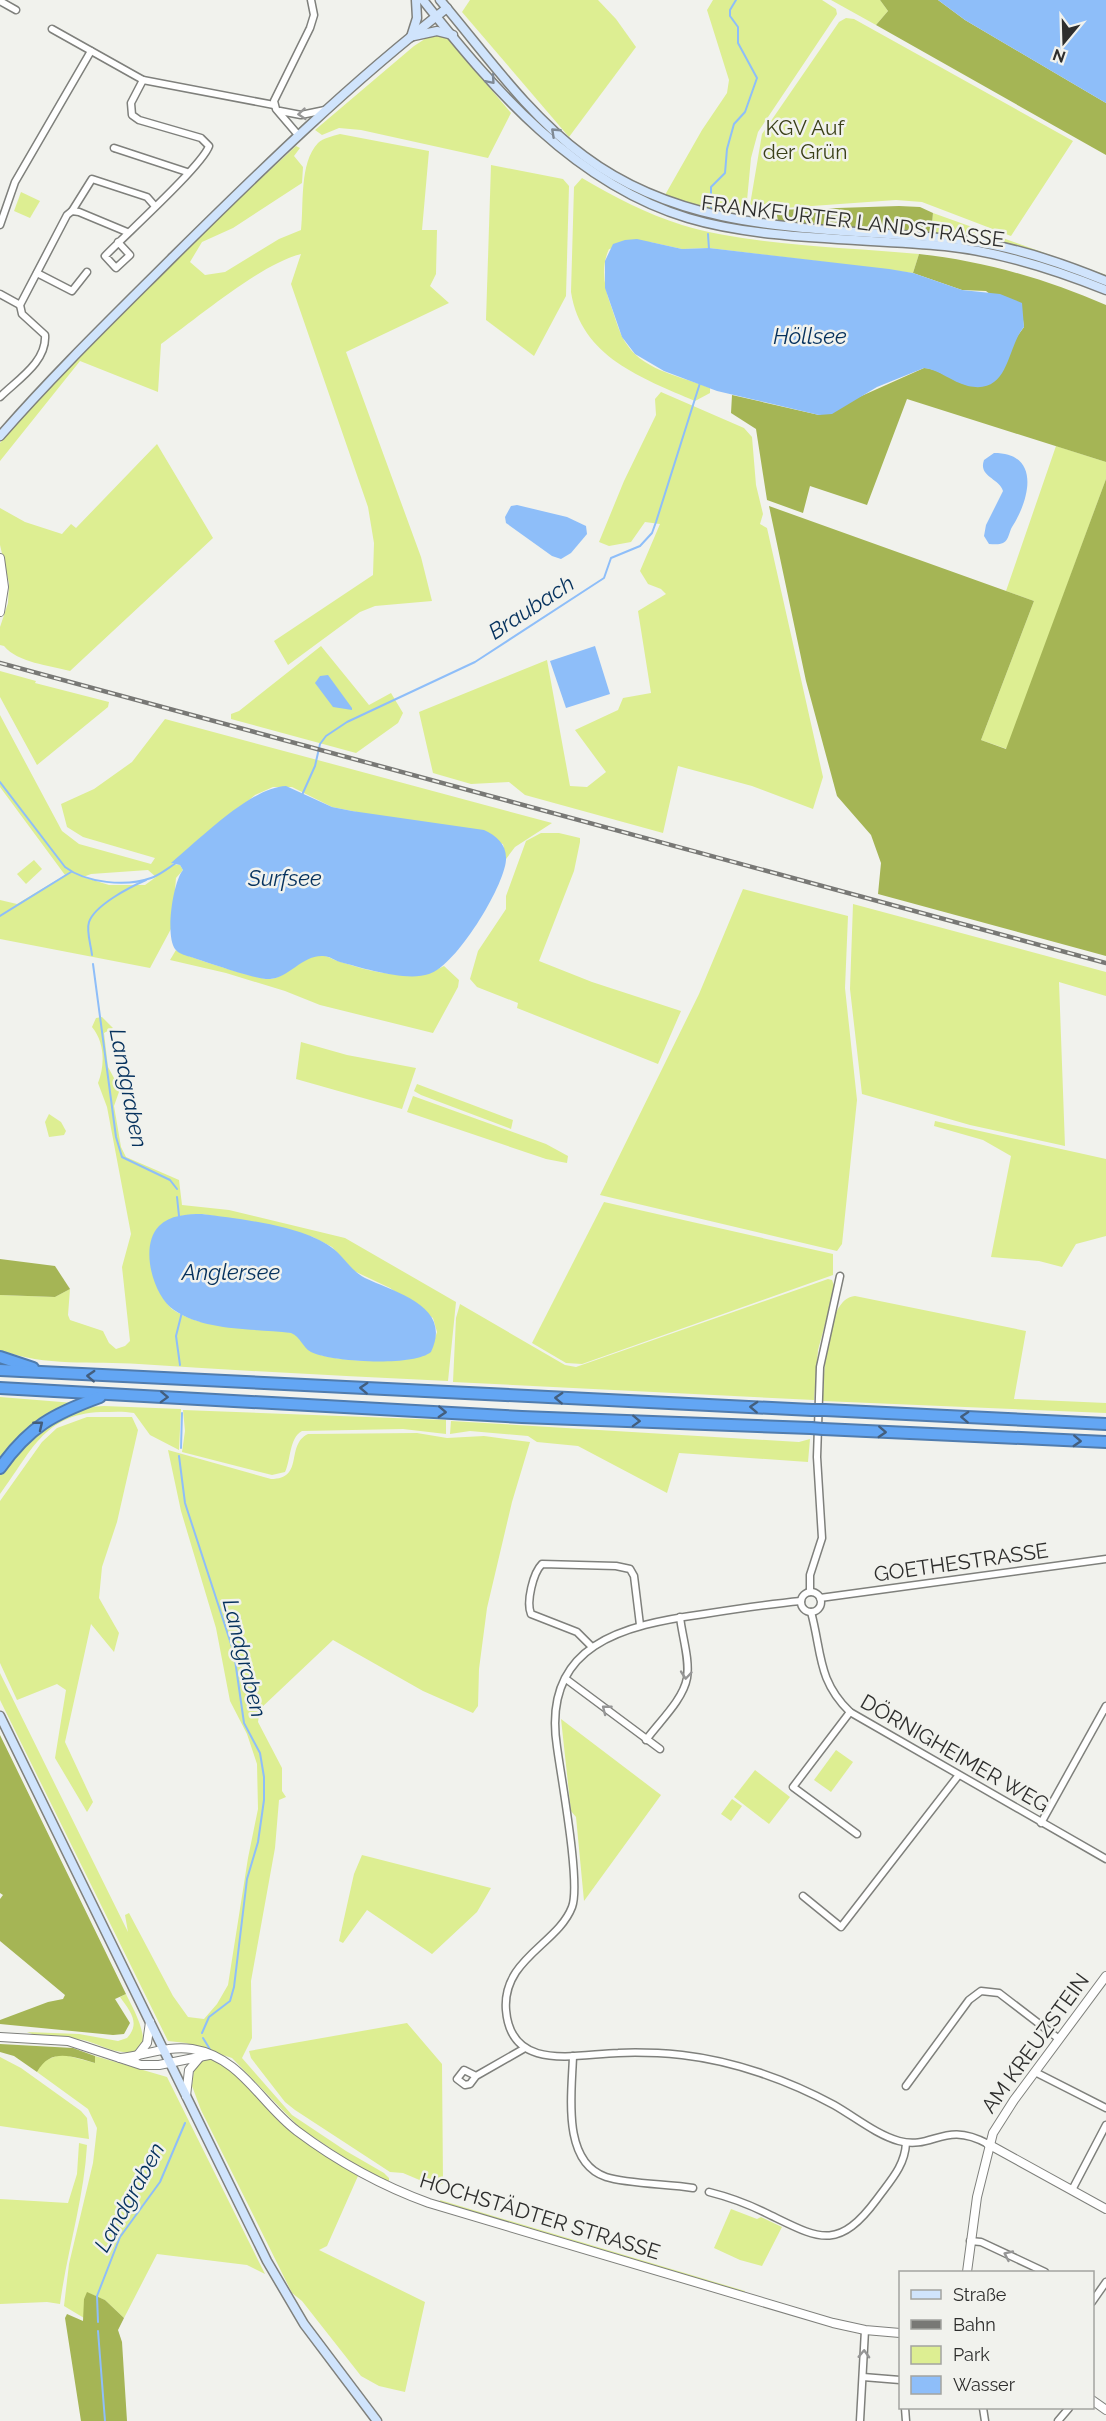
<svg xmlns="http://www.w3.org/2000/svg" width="1106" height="2421" font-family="Raleway,sans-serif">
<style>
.green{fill:#ddee92;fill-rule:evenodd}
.forest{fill:#a5b555}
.water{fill:#8ebef9}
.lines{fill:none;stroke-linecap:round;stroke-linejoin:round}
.stream{stroke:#8ebef9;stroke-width:2}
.minor-casing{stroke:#7f807c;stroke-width:9}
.tertiary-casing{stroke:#7f807c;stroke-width:10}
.secondary-casing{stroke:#7f807c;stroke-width:11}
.motorway-casing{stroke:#507cae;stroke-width:14}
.minor{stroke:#fff;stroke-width:6}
.tertiary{stroke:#fff;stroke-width:8}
.secondary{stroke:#d0e4fc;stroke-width:8}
.motorway{stroke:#63a6f4;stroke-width:10}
.rail-casing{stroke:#787875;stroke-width:4.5}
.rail{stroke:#f1f2ed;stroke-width:2;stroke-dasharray:7;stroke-linecap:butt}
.motorway-bridge-casing{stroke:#507cae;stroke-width:14;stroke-linecap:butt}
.motorway-bridge{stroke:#63a6f4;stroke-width:10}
.oneway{stroke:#7f8994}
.oneway2{stroke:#969696}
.oneway3{stroke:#435e7d}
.labels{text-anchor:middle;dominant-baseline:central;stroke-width:5;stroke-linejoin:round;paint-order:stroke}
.park-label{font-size:21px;fill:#3b4119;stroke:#f1f2ed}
.street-label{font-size:21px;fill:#2e2e2d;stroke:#f1f2ed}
.water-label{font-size:22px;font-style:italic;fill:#05315d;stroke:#f1f2ed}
</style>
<rect width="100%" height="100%" fill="#f1f2ed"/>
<g class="green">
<polygon points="470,0 598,0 616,19 636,47 569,137 462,12"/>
<path d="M713 0H822L836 9 837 14 758 132 751 158 746 211C720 215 690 204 665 195L702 130 727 93 729 80 707 10Z"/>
<polygon points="831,0 880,0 888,11 876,25"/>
<polygon points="846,18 854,19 1073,141 1011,236 922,202 896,200 770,209 770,204 750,205 762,134 839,22"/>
<polygon points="441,35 449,40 511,113 488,158 361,130 339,128 322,135 315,130 414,46 428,37"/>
<path d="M340 134 429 151 422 230H437L436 274 430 286 449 303 346 352 421 557 432 601 375 606 360 612 288 665 274 641 373 575 374 543 368 507 291 284 301 254C259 265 199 317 161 344L158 392 80 361 0 461V443C90 336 194 241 296 146L300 148 294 156 303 167 302 183 233 228 202 242 190 262 205 275 225 272 279 239 301 230C304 205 299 163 318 143 323 138 333 136 340 134Z"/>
<polygon points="491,165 563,179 569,186 566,296 534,356 486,320"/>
<path d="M582 178C614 197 647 214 682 225 752 246 846 247 919 254L913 273 709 248 682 249 650 242 609 249C601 266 604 286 610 303 615 316 619 335 628 346 645 371 684 377 710 388V393L695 401C642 378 581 357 571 292L574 187Z"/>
<polygon points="21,192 40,201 30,218 14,211"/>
<polygon points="933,213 1106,275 1106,278 1058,260 931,234"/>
<polygon points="661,392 744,428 752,437 756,485 763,514 760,524 767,528 823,777 813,809 752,786 678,766 663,833 525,795 509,782 471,784 433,773 419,712 547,660 570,786 587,787 606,772 575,730 618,710 623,698 651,693 638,611 666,594 661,589 648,584 640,571 660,524 645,522 631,542 609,546 599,542 624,481 656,415 655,399"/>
<path d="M157 444 213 538 70 671C49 665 18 663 4 646L0 645V627L8 603 9 583 0 545V508L25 522 62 534 71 524 76 528Z"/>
<polygon points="1056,446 1106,462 1106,479 1007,749 981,740 1034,601 1006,591"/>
<polygon points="321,646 369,705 391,693 403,713 398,723 356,753 231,719 231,714 239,711"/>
<polygon points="0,671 36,681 35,683 109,702 108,707 37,765 0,697"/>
<path d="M0 715 62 831 79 844 151 864 155 858 83 837 67 827 61 804 94 789 132 762 165 719 552 823 515 847 506 859 503 844 352 811 332 807 292 787H273L255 795 172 864 180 865 183 870 176 878 172 927 150 968 0 939V900L17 904 65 875 0 787ZM148 870 156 877 145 885H109L83 877 91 874Z"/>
<polygon points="541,833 559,833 580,838 580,842 574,871 539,961 592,982 681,1011 658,1064 517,1008 518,1003 477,987 470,979 478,951 506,909 506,896 526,841"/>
<polygon points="34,860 42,869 26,884 17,874"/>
<polygon points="743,889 848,916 845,988 857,1100 842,1244 837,1251 600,1195 699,994"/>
<polygon points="853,904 1106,972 1106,996 1059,982 1065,1146 970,1125 862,1094 850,989"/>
<path d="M176 950C180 955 263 981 271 979 290 976 304 952 325 956 329 957 334 960 338 961 371 972 412 983 444 966L459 980 458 987 433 1033 320 1005 285 991 226 973 170 960Z"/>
<path d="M102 1017 113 1028 104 1033 108 1067 120 1089 114 1106 121 1147 126 1157 179 1180 182 1205 229 1210 345 1238 456 1302 448 1381C345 1376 242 1371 139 1364 92 1361 46 1367 0 1350V1295L55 1297 70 1289 68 1315 70 1320 103 1331 109 1343 116 1349 125 1346 130 1341 122 1267 131 1234 107 1107 98 1083C105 1065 105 1043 92 1027L96 1018ZM202 1214 251 1222 313 1237 332 1247 354 1271 390 1288 433 1318 437 1332 431 1351C414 1366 335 1362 315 1353 305 1349 302 1336 292 1333 253 1323 206 1333 172 1309 165 1303 163 1294 159 1285 140 1242 152 1214 202 1214Z"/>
<polygon points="301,1042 347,1055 416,1068 402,1109 296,1079"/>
<polygon points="417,1084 513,1120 511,1129 421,1095 414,1091"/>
<polygon points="413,1096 546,1144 568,1156 567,1163 546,1159 407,1112"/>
<polygon points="49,1114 61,1122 66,1131 64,1135 49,1137 45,1122"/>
<polygon points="935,1121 1106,1159 1106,1236 1076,1244 1062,1267 1039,1261 991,1257 1011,1156 983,1140 934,1126"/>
<polygon points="604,1202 833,1254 833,1275 582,1364 566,1363 532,1343"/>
<polygon points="828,1279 832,1280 835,1288 818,1350 814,1400 453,1382 456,1318 460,1304 565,1365 576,1367"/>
<path d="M855 1296 1026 1331 1014 1399 1106 1403V1413L823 1401C824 1377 825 1298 855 1296Z"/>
<path d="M0 1397 74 1403C44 1412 17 1435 0 1460Z"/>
<path d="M104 1406 181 1409 179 1450 150 1435 134 1413C123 1411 112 1412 101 1412 43 1414 31 1453 0 1494V1475L40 1428 88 1407Z"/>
<path d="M183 1410 446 1420V1434L403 1429 302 1431C289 1438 291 1460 285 1472L272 1475 182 1452 185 1431Z"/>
<polygon points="87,1417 132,1417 138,1430 117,1522 102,1567 99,1598 119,1633 114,1652 91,1624 65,1742 93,1802 87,1812 55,1758 66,1690 57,1684 17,1700 0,1663 0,1501 42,1442 57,1428"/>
<polygon points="451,1421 799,1442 810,1439 808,1462 679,1453 667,1493 578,1446 537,1442 528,1436 470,1431 450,1434"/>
<path d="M417 1433 447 1438 484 1436 530 1442 512 1502 487 1608 479 1669 478 1706 473 1713 423 1691 333 1640 260 1709 258 1722 282 1768V1791L286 1797 279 1800 275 1848 251 1981 252 2038 242 2058 292 2115 346 2151 384 2173 389 2178V2183L360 2168 300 2128 232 2058 186 2043 168 2041 0 1700V1673L128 1932 125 1915 129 1913 173 1996 188 2017 204 2019 217 2004 228 1985 248 1858 258 1809 257 1764 247 1734 230 1701 216 1628 181 1511 168 1450 271 1479C305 1479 285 1445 308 1434Z"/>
<polygon points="561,1719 661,1795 584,1901 576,1817 571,1811"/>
<polygon points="836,1750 853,1762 831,1792 814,1780"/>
<polygon points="755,1770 790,1797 769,1824 734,1797"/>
<polygon points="732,1799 742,1806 731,1821 721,1814"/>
<polygon points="362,1855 491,1888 477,1912 432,1954 367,1910 343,1943 339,1941 354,1874"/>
<path d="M126 1994C133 2009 162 2057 123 2052 109 2051 96 2043 83 2040 66 2036 42 2039 27 2032L79 2034 118 2041 127 2038C141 2023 130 2011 120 1997Z"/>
<polygon points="407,2023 442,2064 443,2183 436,2187 403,2173 390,2172 295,2110 285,2102 251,2058 249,2051"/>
<polygon points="61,2054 95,2063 95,2056 167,2077 265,2274 247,2265 157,2254 124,2318 105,2300 88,2293 84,2299 84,2318 64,2306 69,2264 93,2163 97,2128 88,2109 37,2072 42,2062"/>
<polygon points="0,2057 21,2068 81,2111 87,2118 89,2139 0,2126"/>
<path d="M204 2059C242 2061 258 2105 285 2126 308 2144 333 2161 358 2176L327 2246 319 2250 425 2302 405 2392 379 2386 361 2376 302 2301 292 2293 201 2110 192 2086 194 2069Z"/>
<path d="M79 2143 87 2145C84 2199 67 2251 60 2304L47 2302 0 2304V2199L68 2203 77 2174Z"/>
<polygon points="440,2200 745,2291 745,2294 441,2204"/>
<polygon points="731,2209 757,2219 761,2217 782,2227 762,2266 740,2260 714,2248"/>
</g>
<g class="forest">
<polygon points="880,0 938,0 965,20 1106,103 1106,155 876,25 888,11"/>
<polygon points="899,206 920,207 933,213 931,234 778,221 776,210"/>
<path d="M919 254C984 261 1046 279 1106 305V462L907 399 867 505 810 486 803 513 767 500 756 429 731 413 732 395 819 415 924 368C944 369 957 388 981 386L1024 327 1023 320 986 291 962 290 913 273Z"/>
<polygon points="1106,479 1106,956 878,894 881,863 871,835 837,796 806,681 769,506 1034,601 981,740 1006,749"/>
<polygon points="0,1259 55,1266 70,1289 55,1297 0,1295"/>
<polygon points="0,1735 126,1994 115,1999 130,2023 124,2034 113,2035 0,2024 0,2020 48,2002 63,1999 65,1995 0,1941 0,1899 3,1895 0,1893"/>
<path d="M0 2044 73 2048 95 2056V2063C73 2057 51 2047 37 2072L14 2056 0 2052Z"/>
<polygon points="87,2292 105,2300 124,2318 118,2330 122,2342 127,2421 81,2421 65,2318 67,2314 83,2321 84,2299"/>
</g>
<g class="water">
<polygon points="938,0 1106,0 1106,103 965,20"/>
<path d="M637 239 682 249 709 248 889 269 913 273 962 290 1000 294 1022 303 1024 327C1006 348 1010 395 968 386 952 382 938 369 924 368L877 387 832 414 819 415 717 391 664 371 635 354 622 337 605 288V261L613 244 625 240Z"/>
<path d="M994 453C1042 453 1029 501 1012 527 1009 532 1009 540 1003 543 999 545 993 544 989 544L984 536 986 525 1003 491C999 478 978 477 984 460Z"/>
<polygon points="517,505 567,517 586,526 587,534 571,553 561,559 552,556 506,523 505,517 511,506"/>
<polygon points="595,646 610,694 566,708 550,661"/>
<polygon points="328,675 352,708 352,710 333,707 315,683 320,676"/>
<path d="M286 786 332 807 352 811 484 830C497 836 507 845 506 860 504 887 456 966 429 974 406 982 363 968 340 962 334 960 329 956 323 956 302 955 289 978 270 979 255 980 205 961 187 956 182 954 178 953 175 949 165 935 173 882 183 870L180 865 171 863C199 840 251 787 286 786Z"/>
<path d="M202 1214C240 1219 300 1225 331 1247 344 1256 350 1270 365 1278 396 1293 453 1306 431 1352 413 1367 331 1362 311 1352 302 1347 301 1337 291 1333 254 1328 206 1332 174 1310 153 1296 139 1246 159 1226 170 1215 187 1214 202 1214Z"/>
</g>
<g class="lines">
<g class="stream">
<polyline points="711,209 711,187 725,173 727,149 734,124 745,112 757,78 738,43 738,27 730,16 730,10 736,0"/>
<polyline points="708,234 709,249"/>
<path d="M0 782 65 867C86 883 126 887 151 878 160 875 168 868 176 863"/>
<polyline points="302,795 315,766 320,744 326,736 347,722 475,662 604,578 611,558 640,546 652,533 656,522 700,383"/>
<polyline points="0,916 71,872"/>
<path d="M92 955C91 945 86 931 89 922 95 905 130 887 146 880"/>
<polyline points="93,964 116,1137 122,1157 170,1180 177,1189"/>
<polyline points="177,1197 179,1216"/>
<polyline points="180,1365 176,1336 182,1312"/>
<polyline points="181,1448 182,1413"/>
<polyline points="179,1456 185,1503 234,1653 244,1723 260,1753 264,1777 264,1800 258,1842 247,1879 234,1987 230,2001 209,2017 202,2033"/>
<polyline points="203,2038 211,2051"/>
<polyline points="98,2322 97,2296 120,2237 160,2182 185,2123"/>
<polyline points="98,2331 105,2421"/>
</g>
<defs>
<g id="minor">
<polyline points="0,1 16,10"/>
<polyline points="52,29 143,80 274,105"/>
<polyline points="280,111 301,115 325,110"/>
<polyline points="299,136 276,109 274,101 310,28 314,15 311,0"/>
<polyline points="114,148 187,172"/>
<polyline points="72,211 92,179 147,197 154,205"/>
<polyline points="0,225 15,182 91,51"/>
<path d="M118 242 130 255 116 268 105 256C124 236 202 166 209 146L201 138 139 120 132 115 131 103 143 80"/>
<polyline points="37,273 72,291 87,272"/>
<polyline points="0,294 20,305"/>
<path d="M0 397C17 380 47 362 45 335L22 314 20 305 67 215 72 211 79 212 127 232"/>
<polyline points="810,1592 810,1575 822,1538 817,1457 820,1367 840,1276"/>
<circle cx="811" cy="1602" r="10"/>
<polyline points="820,1598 1106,1559"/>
<path d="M801 1601C769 1604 736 1609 704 1614 624 1625 541 1644 557 1747 561 1777 581 1884 572 1907 558 1944 502 1959 506 2010 511 2073 577 2054 618 2053 639 2052 661 2053 682 2055 734 2061 788 2080 834 2105 855 2117 877 2135 899 2141 934 2150 944 2120 988 2144"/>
<path d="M811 1612C822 1652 817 1680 850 1712L1106 1859"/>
<path d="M592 1647 577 1632 531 1614C526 1602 533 1573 542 1564L616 1566 630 1569 634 1576 640 1625"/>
<polyline points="566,1679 660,1749"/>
<polyline points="850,1712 793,1787 857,1834"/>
<path d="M646 1740C659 1722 683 1700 687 1678 690 1659 682 1636 680 1617"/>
<polyline points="1041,1823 1106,1706"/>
<polyline points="803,1896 841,1927 958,1776"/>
<path d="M573 2056C572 2092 561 2162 606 2177 628 2184 669 2184 693 2188"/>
<polyline points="1035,2072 1106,2108"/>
<polyline points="476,2076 464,2070 457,2079 465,2085 470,2084 476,2076 525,2048"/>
<polyline points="906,2086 969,2000 981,1991 999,1993 1059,2039"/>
<polyline points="1072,2190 1106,2125"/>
<path d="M709 2192C729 2197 748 2204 766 2213 818 2238 837 2253 877 2199 890 2181 905 2166 906 2143"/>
<polyline points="970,2241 981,2242 1045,2272"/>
<polyline points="1092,2302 1106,2282"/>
<polyline points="863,2377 900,2380"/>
<polyline points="905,2408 906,2421"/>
<polyline points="983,2408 985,2421"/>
<polyline points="860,2421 865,2330"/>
<polyline points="1058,2421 1069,2408"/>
</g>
<g id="tertiary">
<polyline points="0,558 4,587 0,612"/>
<polyline points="0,2037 68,2041 141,2065 159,2065 209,2055"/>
<polyline points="137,2056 147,2043 150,2022"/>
<path d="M120 2058C143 2056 168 2045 192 2049 241 2057 260 2103 297 2131 337 2161 382 2186 429 2203L833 2323 865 2330 900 2333"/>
<polyline points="186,2096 189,2070 200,2057"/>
<polyline points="988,2144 1106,2209"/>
<polyline points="967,2272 977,2197 993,2133 1014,2100 1106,1976"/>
<polyline points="1092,2400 1106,2410"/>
</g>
<g id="secondary">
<path d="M423 0C494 90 575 184 688 218 765 241 864 238 945 246 1001 252 1054 269 1106 290"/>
<path d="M440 0C485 53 527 114 584 156 696 240 835 225 967 241 1014 246 1062 263 1106 281"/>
<polyline points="414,36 437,31 453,35"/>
<polyline points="411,37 417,18 416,0"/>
<path d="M0 436C55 373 115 315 174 256 261 170 350 83 447 8"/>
<polyline points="0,1716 267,2261 304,2324 377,2421"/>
</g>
<g id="motorway">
<polyline points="0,1357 33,1368"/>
<polyline points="0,1370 812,1410"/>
<polyline points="0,1388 522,1417 811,1428"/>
<polyline points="825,1410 1106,1424"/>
<polyline points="823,1429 1106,1442"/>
<path d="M0 1468C29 1427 53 1414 100 1397"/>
</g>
</defs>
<use href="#minor" class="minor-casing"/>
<use href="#tertiary" class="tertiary-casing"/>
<use href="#secondary" class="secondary-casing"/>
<use href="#motorway" class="motorway-casing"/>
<use href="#minor" class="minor"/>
<use href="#tertiary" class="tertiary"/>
<use href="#secondary" class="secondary"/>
<use href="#motorway" class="motorway"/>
<defs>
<polyline id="rail" points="0,663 1106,963"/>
</defs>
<use href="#rail" class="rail-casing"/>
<use href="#rail" class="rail"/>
<defs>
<g id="motorway-bridge">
<polyline points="812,1410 825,1410"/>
<polyline points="811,1428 823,1429"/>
</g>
</defs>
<use href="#motorway-bridge" class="motorway-bridge-casing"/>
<use href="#motorway-bridge" class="motorway-bridge"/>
</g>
<defs><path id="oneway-chevron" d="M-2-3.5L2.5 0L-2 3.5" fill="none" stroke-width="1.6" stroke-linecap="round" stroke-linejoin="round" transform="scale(1.5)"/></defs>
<g class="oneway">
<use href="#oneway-chevron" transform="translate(491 80) rotate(49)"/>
<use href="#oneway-chevron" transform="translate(555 132) rotate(-137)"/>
</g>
<g class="oneway2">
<use href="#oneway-chevron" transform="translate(302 114) rotate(175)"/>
<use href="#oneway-chevron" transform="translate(686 1675) rotate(95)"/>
<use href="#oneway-chevron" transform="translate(606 1709) rotate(-142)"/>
<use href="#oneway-chevron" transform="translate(1008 2255) rotate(-155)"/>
<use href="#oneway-chevron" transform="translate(864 2354) rotate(-88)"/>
</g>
<g class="oneway3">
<use href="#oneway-chevron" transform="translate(91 1376) rotate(-177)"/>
<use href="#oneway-chevron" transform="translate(364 1388) rotate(-177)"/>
<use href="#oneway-chevron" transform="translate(164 1397) rotate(2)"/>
<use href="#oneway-chevron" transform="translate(559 1398) rotate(-177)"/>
<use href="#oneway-chevron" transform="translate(754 1407) rotate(-177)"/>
<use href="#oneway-chevron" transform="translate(442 1412) rotate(3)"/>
<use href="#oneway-chevron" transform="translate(965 1417) rotate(-177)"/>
<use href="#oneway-chevron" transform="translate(636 1421) rotate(2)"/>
<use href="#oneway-chevron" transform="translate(39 1425) rotate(-39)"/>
<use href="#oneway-chevron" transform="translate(882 1432) rotate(3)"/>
<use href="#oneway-chevron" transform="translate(1077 1441) rotate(3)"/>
</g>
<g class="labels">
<g class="park-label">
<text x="805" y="127">KGV Auf<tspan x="805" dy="24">der Grün</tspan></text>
</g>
<g class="street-label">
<text transform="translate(853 221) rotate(7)">FRANKFURTER LANDSTRASSE</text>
<text transform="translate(961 1562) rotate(-8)">GOETHESTRASSE</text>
<text transform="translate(955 1753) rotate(30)">DÖRNIGHEIMER WEG</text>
<text transform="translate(1035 2043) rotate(-54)">AM KREUZSTEIN</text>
<text transform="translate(540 2216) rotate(17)">HOCHSTÄDTER STRASSE</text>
</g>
<g class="water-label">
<text x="810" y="336">Höllsee</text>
<text transform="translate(531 607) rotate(-33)">Braubach</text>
<text x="285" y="878">Surfsee</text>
<text transform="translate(129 1088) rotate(79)">Landgraben</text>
<text x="231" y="1272">Anglersee</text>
<text transform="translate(245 1658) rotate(76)">Landgraben</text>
<text transform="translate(129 2197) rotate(-61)">Landgraben</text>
</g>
</g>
<rect x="899" y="2271" width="195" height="138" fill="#f1f2ed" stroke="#a3a4a0" stroke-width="1.5"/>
<rect x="911" y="2290" width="30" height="9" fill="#d0e4fc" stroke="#a3a4a0" stroke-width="1.5"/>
<text x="953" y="2301" font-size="18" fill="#2e2e2d">Straße</text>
<rect x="911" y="2320" width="30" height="9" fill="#787875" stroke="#a3a4a0" stroke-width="1.5"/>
<text x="953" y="2331" font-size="18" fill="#2e2e2d">Bahn</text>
<rect x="911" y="2346" width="30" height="18" fill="#ddee92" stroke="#a3a4a0" stroke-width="1.5"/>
<text x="953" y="2361" font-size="18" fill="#2e2e2d">Park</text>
<rect x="911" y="2376" width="30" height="18" fill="#8ebef9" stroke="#a3a4a0" stroke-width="1.5"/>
<text x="953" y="2391" font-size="18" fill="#2e2e2d">Wasser</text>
<g transform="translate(1064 42) rotate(199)" stroke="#f1f2ed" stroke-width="4.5" paint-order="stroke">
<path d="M0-4.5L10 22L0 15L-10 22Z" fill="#2e2e2d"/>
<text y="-9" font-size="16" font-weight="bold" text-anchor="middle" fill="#2e2e2d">N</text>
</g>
</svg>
